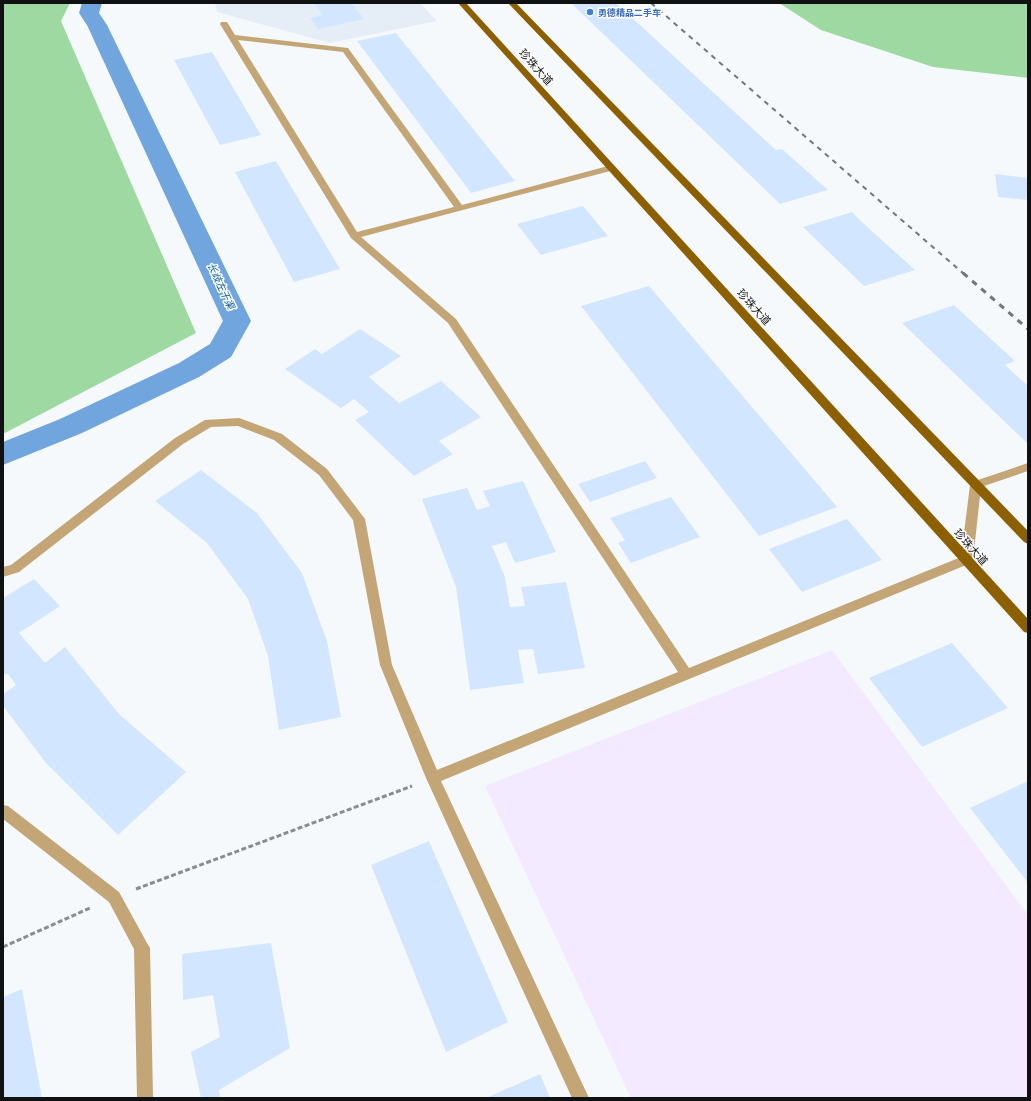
<svg xmlns="http://www.w3.org/2000/svg" width="1031" height="1101" font-family="Lora,'Noto Sans SC',serif">
<style>
.built{fill:#e5eef7}
.industrial{fill:#f3eaff}
.forest{fill:#9dd9a0}
.lines{fill:none;stroke-linecap:round;stroke-linejoin:round}
.canal{fill:#70a5dd;fill-rule:evenodd}
.building{fill:#d2e7ff}
.path{stroke:#898c8e;stroke-width:3;stroke-dasharray:5 2.5;stroke-linecap:butt}
.minor{fill:#c3a576;fill-rule:evenodd}
.major{fill:#8c6000;fill-rule:evenodd}
.rail-far1{stroke:#737577;stroke-width:2;stroke-dasharray:5 5;stroke-linecap:butt}
.rail{stroke:#737577;stroke-width:3;stroke-dasharray:6 6;stroke-linecap:butt}
.shop-dot{fill:#3f7fe0;stroke:#fff;stroke-width:1.5}
.labels{text-anchor:middle;dominant-baseline:central;stroke-width:3;stroke-linejoin:round;paint-order:stroke}
.far-shop-label{font-size:9px;font-weight:bold;fill:#366cbe;stroke:#fff;text-anchor:start}
.far-water-label{font-size:10px;font-style:italic;fill:#02589c;stroke:#fff}
.street-label{font-size:11px;fill:#101112;stroke:#fff}
</style>
<rect width="100%" height="100%" fill="#f5f9fc"/>
<polygon class="built" points="215,3 420,3 437,21 330,43 217,12"/>
<polygon class="industrial" points="832,650 1028,915 1028,1098 631,1098 485,786"/>
<g class="forest">
<polygon points="3,3 70,3 61,21 196,333 3,434"/>
<polygon points="779,3 1028,3 1028,78 933,67 821,30"/>
</g>
<g class="lines">
<polygon class="canal" points="82,3 102,3 99,13 107,25 251,321 231,357 199,377 82,433 3,465 3,442 60,419 179,363 210,344 223,321 87,25 79,13"/>
</g>
<g class="building">
<polygon points="314,3 352,3 364,19 318,29 310,18 323,15"/>
<polygon points="571,3 616,3 776,150 782,149 828,190 780,204"/>
<polygon points="396,33 515,181 471,193 357,41"/>
<polygon points="212,52 261,135 220,145 174,60"/>
<polygon points="276,161 340,269 294,282 235,172"/>
<polygon points="995,174 1028,178 1028,200 998,197"/>
<polygon points="583,206 608,236 541,255 517,224"/>
<polygon points="852,212 864,224 915,270 864,286 803,227"/>
<polygon points="649,286 787,448 837,507 759,536 581,306"/>
<polygon points="954,305 1015,361 1005,365 1028,386 1028,444 902,323"/>
<polygon points="360,329 401,356 369,377 399,403 441,381 481,417 439,441 453,454 414,476 355,420 369,412 354,399 341,408 285,369 315,349 322,354"/>
<polygon points="645,461 657,478 590,502 578,484"/>
<polygon points="201,470 257,513 302,573 327,641 341,717 279,730 268,656 248,599 207,543 155,501"/>
<polygon points="523,481 556,552 515,563 506,542 492,546 505,577 510,607 525,606 521,587 566,582 585,668 538,674 533,649 518,650 524,683 470,690 456,587 422,499 467,488 477,510 490,506 483,491"/>
<polygon points="671,497 700,537 631,563 618,543 625,540 610,518"/>
<polygon points="847,519 882,560 802,592 769,549"/>
<polygon points="34,579 60,606 19,633 45,663 65,647 119,714 186,772 118,835 46,763 3,706 3,694 16,685 8,674 3,675 3,598"/>
<polygon points="952,643 1008,708 922,747 869,678"/>
<polygon points="1028,781 1028,883 970,808"/>
<polygon points="429,841 508,1022 446,1052 371,865"/>
<polygon points="271,943 290,1048 219,1090 220,1098 201,1098 191,1052 220,1037 213,995 183,1000 182,954"/>
<polygon points="22,989 42,1098 3,1098 3,997"/>
<polygon points="540,1074 550,1098 486,1098"/>
</g>
<g class="lines">
<g class="path">
<polyline points="136,889 412,786"/>
<polyline points="3,947 90,908"/>
</g>
<g class="minor">
<path d="M221 22H227L235 35 348 48 462 205 608 166H614L615 168 614 170 361 237 456 319 689 668 961 557 970 485 972 482 1028 463V471L981 487 973 560 971 563 441 781 589 1098H572L426 778 380 665 353 520 319 475 274 440 238 426 211 427 183 444 19 572 3 577V567L11 565 175 438 205 420 239 418 282 434 327 469 365 519 392 665 437 770 678 672 448 323 351 238 220 24ZM238 40 343 52 454 207 357 232Z"/>
<polygon points="3,805 8,806 119,892 147,943 150,948 153,1098 137,1098 134,949 109,902 3,819"/>
</g>
<g class="major">
<polygon points="458,3 466,3 1028,619 1028,633 1024,632"/>
<polygon points="508,3 516,3 1028,531 1028,544 1024,542"/>
</g>
<polyline class="rail-far1" points="651,3 964,274"/>
<polyline class="rail" points="963,273 1028,329"/>
</g>
<circle class="shop-dot" cx="590" cy="12" r="4"/>
<g class="labels">
<g class="far-shop-label">
<text x="598" y="12">勇德精品二手车</text>
</g>
<g class="far-water-label">
<text transform="translate(221 286) rotate(65)">长歧左干渠</text>
</g>
<g class="street-label">
<text transform="translate(536 67) rotate(48)">珍珠大道</text>
<text transform="translate(754 307) rotate(48)">珍珠大道</text>
<text transform="translate(971 547) rotate(48)">珍珠大道</text>
</g>
</g>
<rect width="1031" height="1101" fill="none" stroke="#101112" stroke-width="8"/>
</svg>
